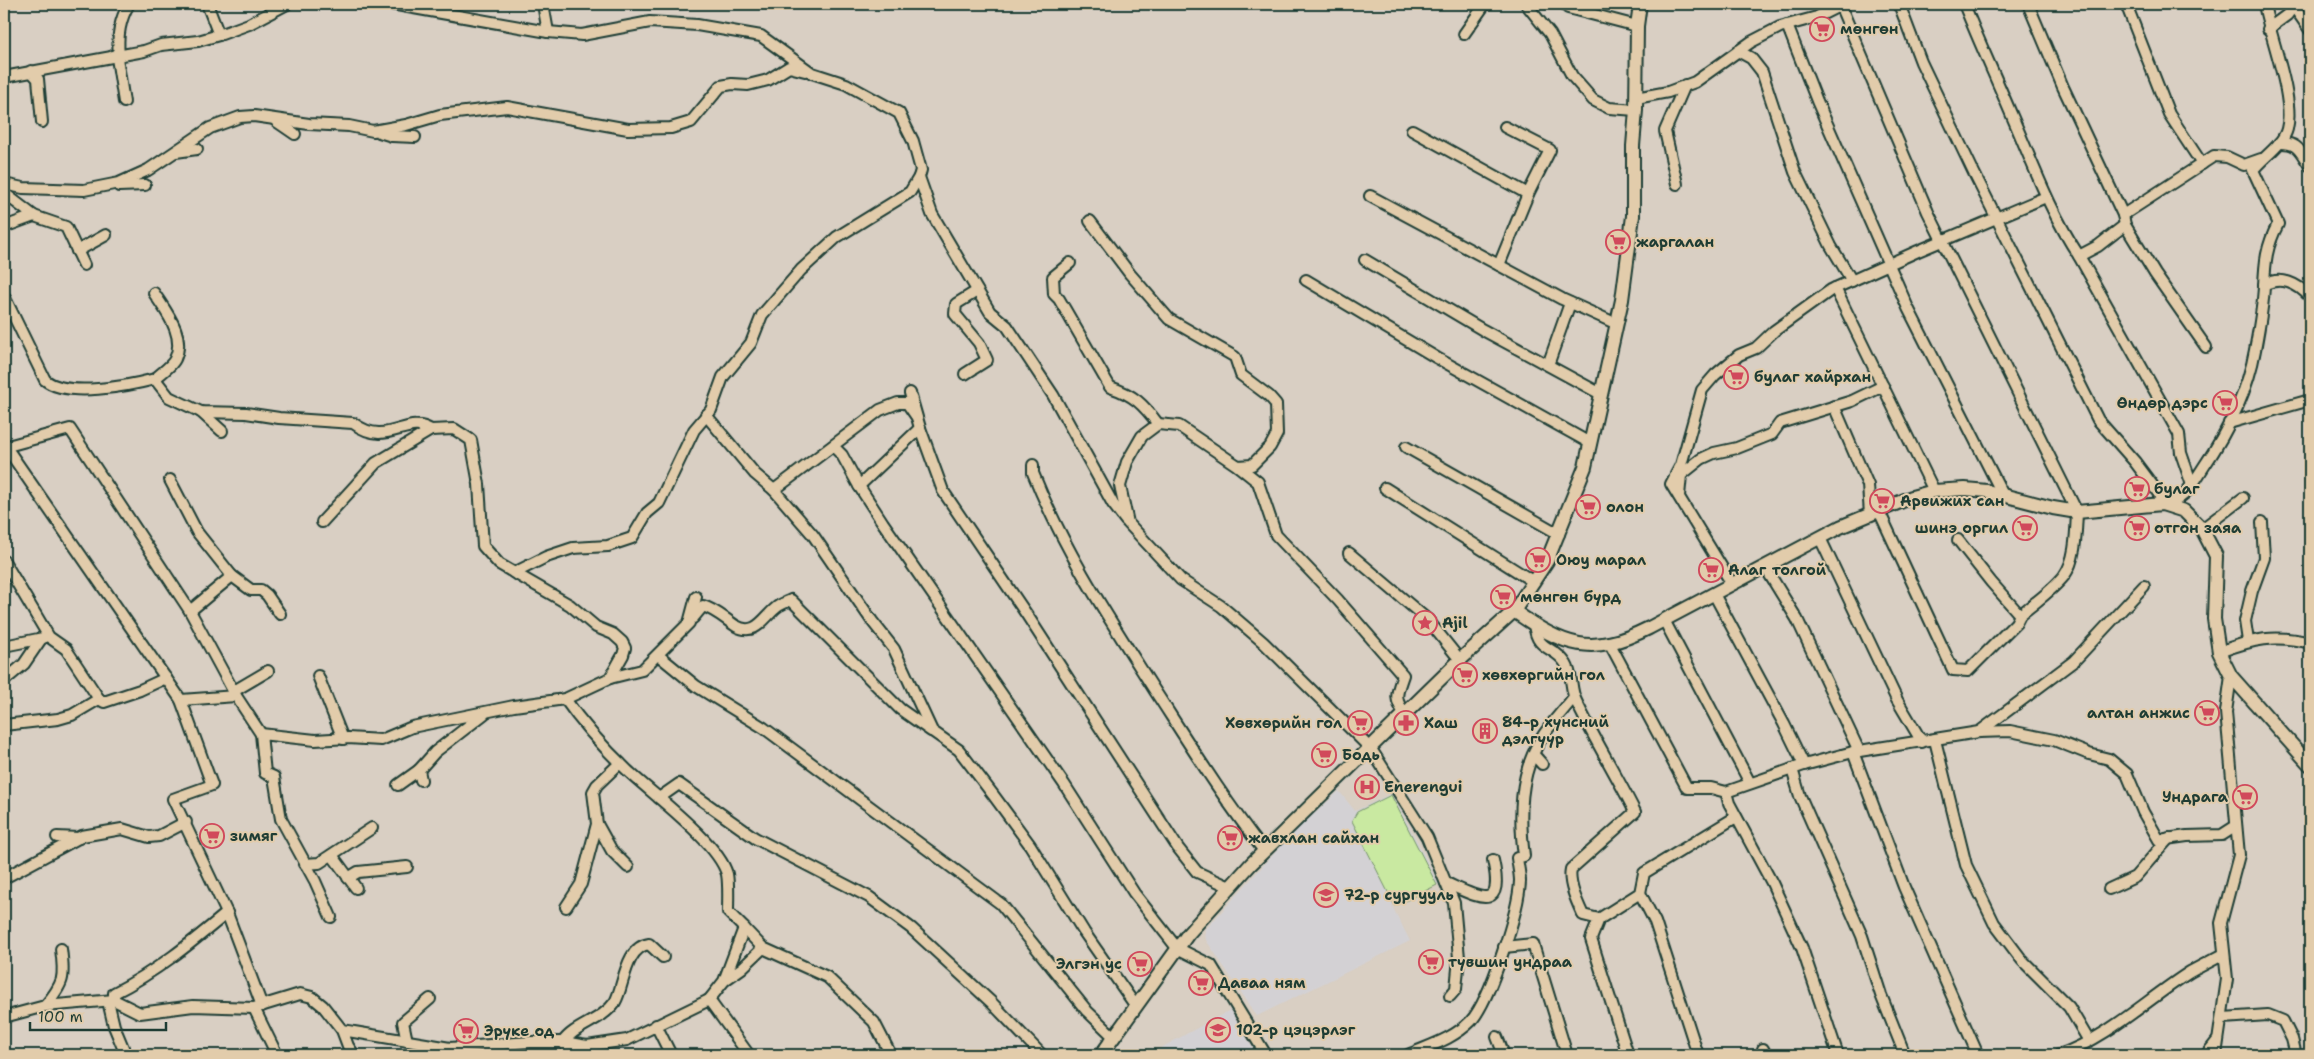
<svg xmlns="http://www.w3.org/2000/svg" width="2314" height="1059" font-family="'Shantell Sans',sans-serif">
<style>
.built{fill:#d3d1d4}
.green{fill:#c9e9a1;stroke:#74936a}
.lines{fill:none;stroke-linecap:round;stroke-linejoin:round}
.minor-casing{stroke:#1f3d34;stroke-width:14}
.major-casing{stroke:#1f3d34;stroke-width:16}
.minor{stroke:#e2ccab;stroke-width:10}
.major{stroke:#e2ccab;stroke-width:12}
.labels{text-anchor:middle;dominant-baseline:central;stroke-width:4;stroke-linejoin:round;paint-order:stroke}
.poi-label{font-size:15px;font-weight:bold;fill:#1f3d34;stroke:#e2ccab;text-anchor:start}
</style>
<rect width="100%" height="100%" fill="#d9cfc3"/>
<filter id="ink" filterUnits="userSpaceOnUse"><feTurbulence type="fractalNoise" baseFrequency=".02" numOctaves="2"/><feDisplacementMap in="SourceGraphic" scale="10" xChannelSelector="R" yChannelSelector="G"/><feConvolveMatrix kernelMatrix="1 2 1 2 8 2 1 2 1" color-interpolation-filters="sRGB"/></filter>
<g filter="url(#ink)">
<g class="built">
<polygon points="1339,791 1355,811 1392,793 1439,884 1392,906 1410,941 1257,1016 1206,940 1205,930 1290,836"/>
<polygon points="1230,1010 1257,1055 1148,1055 1159,1049"/>
</g>
<polygon class="green" points="1391,795 1437,885 1395,906 1352,821 1357,812"/>
<g class="lines">
<defs>
<g id="minor">
<polyline points="207,4 219,35"/>
<polyline points="391,4 548,32 582,35 650,22 697,25 761,36 812,73 846,84 899,113 913,141 921,170 919,177 932,214 990,312 1007,326 1053,395 1113,504 1126,521"/>
<polyline points="543,4 548,32"/>
<polyline points="1526,4 1550,34 1572,76 1593,100 1609,108 1636,110"/>
<polyline points="1567,4 1568,8 1637,26"/>
<path d="M1899 4 1921 62 1974 173 2098 420 2135 462 2159 494 2162 504C2184 502 2192 485 2203 468 2226 434 2248 391 2255 350 2259 329 2263 308 2264 286 2265 262 2266 247 2278 224L2253 170C2263 157 2283 145 2287 129 2295 98 2270 37 2264 4"/>
<path d="M1964 4C1979 42 1996 78 2012 116 2033 164 2050 212 2079 256"/>
<polyline points="2028,4 2063,87 2123,215 2125,225 2155,274 2206,347"/>
<polyline points="2126,4 2169,114 2202,164"/>
<path d="M1840 5 1928 212 2077 512C2076 532 2076 560 2064 576 2052 591 2034 603 2020 615L2016 623 1968 671 1953 670 1879 511"/>
<polyline points="2294,7 2310,30"/>
<polyline points="1787,25 1817,101 1908,308 2003,495"/>
<polyline points="2268,29 2287,15 2295,4"/>
<polyline points="1464,34 1485,4"/>
<polyline points="1738,51 1751,58 1762,72 1795,172 1831,246 1852,281"/>
<path d="M119 55C117 37 120 19 129 4"/>
<polyline points="113,56 117,58 124,102"/>
<polyline points="31,71 38,79 42,122"/>
<polyline points="4,77 144,51 161,45 198,41 219,35 249,24 287,4"/>
<polyline points="1636,98 1668,92 1695,82 1751,42 1780,27 1817,17 1843,4"/>
<polyline points="276,121 295,134"/>
<polyline points="1412,130 1528,194"/>
<polyline points="379,132 392,136 415,137"/>
<path d="M2279 143C2299 142 2300 152 2310 166"/>
<polyline points="176,152 197,149"/>
<polyline points="4,184 23,188 84,190 119,183 148,170 210,128 240,117 254,116 309,124 349,126 373,131 406,125 440,115 507,107 628,129 671,128 691,122 721,86 732,84 748,85 768,80 789,67 805,71"/>
<polyline points="1677,184 1665,131 1685,85"/>
<polyline points="119,186 145,185"/>
<polyline points="4,193 34,216 4,227"/>
<polyline points="1370,196 1562,299 1617,324"/>
<polyline points="2123,215 2214,156 2227,157 2244,165 2261,159"/>
<polyline points="34,216 66,227 84,265"/>
<polyline points="1090,221 1130,274 1169,319 1235,357 1241,375 1269,396 1276,404 1277,434 1270,447 1252,465 1238,466 1179,426 1158,424 1142,436 1127,462 1120,486 1128,523 1181,580 1221,606 1263,642 1371,749 1427,837 1454,903 1459,958 1456,989 1450,996"/>
<polyline points="2125,225 2098,246 2079,256 2179,434 2181,453 2192,485"/>
<polyline points="77,251 106,235"/>
<polyline points="1365,260 1483,330 1601,394"/>
<path d="M1070 263 1053 277 1054 294 1059 299 1110 387C1134 395 1143 404 1158 424"/>
<polyline points="1499,265 1528,194 1550,150 1505,127"/>
<polyline points="1306,280 1437,358 1590,443"/>
<path d="M2264 285C2281 275 2298 284 2310 297"/>
<polyline points="1835,288 1934,491"/>
<path d="M154 293C166 312 186 335 175 359 172 366 161 373 155 379"/>
<path d="M4 296 45 380C67 398 128 386 155 379L169 397 201 412 246 413 279 418 353 423C388 449 406 414 431 430"/>
<polyline points="1548,365 1570,303"/>
<polyline points="965,374 987,360 979,343 955,314 956,304 977,291"/>
<polyline points="910,393 920,428 943,491 1027,615 1178,848 1197,872 1230,887"/>
<polyline points="1834,406 1868,485 1870,515"/>
<polyline points="201,412 222,431"/>
<polyline points="706,415 755,474 774,490"/>
<polyline points="916,416 907,403 898,403 880,410 774,490 813,535 872,621 894,649 932,731 959,750 994,796 1030,845 1084,932 1135,1005"/>
<polyline points="2229,423 2310,400"/>
<polyline points="833,446 842,455 859,486 883,523 1064,784 1134,893 1177,948 1211,965 1266,1055"/>
<polyline points="4,447 70,429 190,611 236,696 261,734 265,773 274,777 281,819 315,881 331,917"/>
<polyline points="6,447 181,700 212,785 173,799 227,913 262,1006"/>
<polyline points="1406,447 1559,534"/>
<path d="M1033 465V473C1064 551 1110 620 1155 691 1190 745 1224 800 1264 851"/>
<path d="M1238 466 1258 482 1276 535 1338 600 1403 675C1397 693 1393 698 1405 714"/>
<polyline points="170,480 197,532 232,576 190,611"/>
<polyline points="859,486 920,428"/>
<polyline points="1385,488 1534,582"/>
<polyline points="1679,496 1681,475 1701,459 1714,453 1737,448 1772,434 1780,423 1852,401 1883,386"/>
<polyline points="322,522 376,463 431,430 454,429 471,440 479,484 483,546 499,564 570,605 596,627 613,634 622,642 625,648 623,655 610,678"/>
<polyline points="2202,529 2243,498"/>
<polyline points="1820,538 1897,700 1922,742"/>
<polyline points="1958,540 1991,582 2020,615"/>
<polyline points="1349,553 1428,620 1460,660"/>
<polyline points="4,561 49,637 66,649 99,699"/>
<polyline points="1765,567 1797,619 1859,751"/>
<polyline points="514,573 546,557 573,548 608,546 632,538 647,513 659,503 694,430 711,410 723,377 751,343 762,315 801,270 837,237 910,192 919,177"/>
<polyline points="232,576 251,590 261,590 267,595 280,614"/>
<polyline points="1732,584 1671,484 1681,465 1702,390 1715,375 1739,355 1756,348 1774,331 1831,290 1918,251 2046,197"/>
<polyline points="1714,594 1784,724 1804,765"/>
<path d="M693 618 703 606C716 610 725 619 736 626 756 637 764 617 777 607 781 604 787 602 791 600L900 709 931 731"/>
<polyline points="1664,620 1750,783"/>
<path d="M1534 624C1537 653 1555 645 1566 664 1573 675 1570 689 1576 701 1594 739 1616 774 1635 812L1571 869C1568 883 1577 902 1583 915L1599 919"/>
<polyline points="2248,641 2245,621 2252,591 2264,558 2262,522"/>
<polyline points="1610,644 1687,788 1711,788 1726,792 1729,803 1772,883 1802,948 1838,1055"/>
<polyline points="4,646 43,638"/>
<path d="M2219 652C2253 639 2275 634 2310 643"/>
<polyline points="658,655 696,686 764,728 1001,904 1087,1011 1114,1037"/>
<polyline points="318,676 343,739"/>
<polyline points="4,681 24,664 41,639"/>
<polyline points="234,691 268,671"/>
<polyline points="181,700 236,696"/>
<polyline points="4,725 58,719 72,715 99,699 104,702 140,690 166,678"/>
<polyline points="1979,732 2074,661 2144,586"/>
<polyline points="261,734 315,740 348,738 381,740 412,727 514,706 565,699 610,678 642,670 689,623 696,597"/>
<polyline points="1935,740 1966,865 1994,923 2022,960 2069,1007 2089,1041"/>
<polyline points="1853,752 1904,887 1978,1055"/>
<polyline points="1534,755 1542,764"/>
<polyline points="1792,769 1800,796 1862,936 1881,995 1905,1055"/>
<polyline points="421,780 419,770 435,752 484,714"/>
<polyline points="398,785 419,770"/>
<polyline points="1726,792 1804,765 1853,752 1979,732 2010,731 2054,740 2089,754 2109,759 2127,774 2143,812 2159,840 2187,836 2222,835 2236,826"/>
<polyline points="659,798 679,784 755,838 869,897 911,928 991,1002 1042,1055"/>
<polyline points="597,824 612,851 628,867"/>
<polyline points="57,837 79,838"/>
<polyline points="332,855 356,888"/>
<polyline points="305,864 319,863 372,828"/>
<polyline points="4,878 82,836 122,829 149,837 159,836 186,822"/>
<polyline points="348,878 358,872 407,867"/>
<path d="M1446 883C1478 897 1505 914 1493 860"/>
<polyline points="2109,889 2135,877 2169,838"/>
<polyline points="1640,893 1655,922 1698,1055"/>
<polyline points="566,907 581,884 597,824 593,792 597,785 620,763"/>
<polyline points="744,928 763,948 827,977 874,1022 891,1055"/>
<polyline points="1504,947 1533,944 1567,1055"/>
<polyline points="725,980 742,968 763,948"/>
<path d="M114 1000V993C156 972 191 943 227 913"/>
<polyline points="709,1000 749,1055"/>
<polyline points="108,1001 114,1026 126,1055"/>
<path d="M45 1006C64 983 65 978 61 949"/>
<polyline points="254,1008 277,1055"/>
<path d="M4 1017 45 1006 114 1000 140 1013 193 1006 254 1008 300 994 312 997 323 1006 342 1030 450 1048 530 1042H563L587 1046 627 1040 709 1000 724 981 744 928 728 912C728 900 729 885 727 874 718 842 652 794 627 770 604 748 583 725 565 699"/>
<polyline points="2223,1018 2268,1015 2283,1021 2292,1039 2296,1055"/>
<polyline points="656,1025 671,1055"/>
<polyline points="342,1030 348,1046 354,1055"/>
<polyline points="1497,1037 1504,1055"/>
<polyline points="407,1041 403,1022 430,999"/>
<polyline points="1763,1049 1766,1055"/>
<path d="M572 1055 563 1042C575 1025 602 1021 615 1002 624 987 625 947 649 944L663 957"/>
<path d="M1408 1055C1431 1045 1453 1039 1471 1021 1490 1000 1519 910 1520 881 1520 874 1518 866 1517 858L1524 856C1519 817 1519 774 1541 739 1550 724 1563 711 1574 697"/>
<polyline points="1628,1055 1591,939 1599,919 1640,893 1644,873 1736,817"/>
<path d="M2059 1055C2109 1037 2146 1000 2190 972 2201 966 2213 960 2224 954"/>
<polyline points="2206,1055 2217,1041"/>
<polyline points="2216,1055 2227,979 2221,923 2239,855 2226,712 2231,676"/>
</g>
<g id="major">
<path d="M1514 611C1565 647 1591 657 1649 628L1840 527 1912 497 1934 491 1965 489 1987 491 2053 508 2077 512 2162 504 2184 511 2202 529 2216 556 2214 619 2219 652 2231 676 2310 765"/>
<polyline points="1101,1055 1188,934 1251,864 1460,660 1514,611 1547,561 1585,467 1622,300 1633,216 1633,146 1636,110 1637,26 1640,4"/>
</g>
</defs>
<use href="#minor" class="minor-casing"/>
<use href="#major" class="major-casing"/>
<use href="#minor" class="minor"/>
<use href="#major" class="major"/>
</g>
</g>
<defs>
<symbol id="supermarket-ring" viewBox="-11 -11 22 22"><circle r="9.5" fill="#e2ccab" stroke="#d1495b" stroke-width="1.5"/><path d="M-6-5.5h2.5l.6 2H6L4.5 2H-2.5L-4.4-4H-6ZM-1.5 3.2a1.3 1.3 0 1 0 .1 0ZM3 3.2a1.3 1.3 0 1 0 .1 0Z" fill="#d1495b"/></symbol>
<symbol id="sight-ring" viewBox="-11 -11 22 22"><circle r="9.5" fill="#e2ccab" stroke="#d1495b" stroke-width="1.5"/><path d="M0-6L1.8-2.2L6-1.7L2.9 1.2L3.7 5.4L0 3.3L-3.7 5.4L-2.9 1.2L-6-1.7L-1.8-2.2Z" fill="#d1495b"/></symbol>
<symbol id="pharmacy-ring" viewBox="-11 -11 22 22"><circle r="9.5" fill="#e2ccab" stroke="#d1495b" stroke-width="1.5"/><path d="M-2-6h4v4h4v4h-4v4h-4v-4h-4v-4h4Z" fill="#d1495b"/></symbol>
<symbol id="building-ring" viewBox="-11 -11 22 22"><circle r="9.5" fill="#e2ccab" stroke="#d1495b" stroke-width="1.5"/><path d="M-4-6H4V6H1V3H-1V6H-4ZM-2.5-4.3h1.7v1.8h-1.7ZM.8-4.3h1.7v1.8H.8ZM-2.5-1h1.7V.8h-1.7ZM.8-1h1.7V.8H.8Z" fill="#d1495b"/></symbol>
<symbol id="hospital-ring" viewBox="-11 -11 22 22"><circle r="9.5" fill="#e2ccab" stroke="#d1495b" stroke-width="1.5"/><path d="M-5-5h3v3.5h4V-5h3V5h-3V1.5h-4V5h-3Z" fill="#d1495b"/></symbol>
<symbol id="school-ring" viewBox="-11 -11 22 22"><circle r="9.5" fill="#e2ccab" stroke="#d1495b" stroke-width="1.5"/><path d="M0-5L7-2L0 1L-7-2ZM-4 1L0 2.5L4 1V4Q0 6-4 4Z" fill="#d1495b"/></symbol>
</defs>
<g fill-rule="evenodd">
<use href="#supermarket-ring" x="1808" y="15" width="28" height="28"/>
<use href="#supermarket-ring" x="1604" y="228" width="28" height="28"/>
<use href="#supermarket-ring" x="1722" y="363" width="28" height="28"/>
<use href="#supermarket-ring" x="2211" y="389" width="28" height="28"/>
<use href="#supermarket-ring" x="2123" y="475" width="28" height="28"/>
<use href="#supermarket-ring" x="1868" y="487" width="28" height="28"/>
<use href="#supermarket-ring" x="1574" y="493" width="28" height="28"/>
<use href="#supermarket-ring" x="2011" y="514" width="28" height="28"/>
<use href="#supermarket-ring" x="2123" y="514" width="28" height="28"/>
<use href="#supermarket-ring" x="1524" y="546" width="28" height="28"/>
<use href="#supermarket-ring" x="1697" y="556" width="28" height="28"/>
<use href="#supermarket-ring" x="1489" y="583" width="28" height="28"/>
<use href="#sight-ring" x="1411" y="609" width="28" height="28"/>
<use href="#supermarket-ring" x="1451" y="661" width="28" height="28"/>
<use href="#supermarket-ring" x="2193" y="699" width="28" height="28"/>
<use href="#supermarket-ring" x="1346" y="709" width="28" height="28"/>
<use href="#pharmacy-ring" x="1392" y="709" width="28" height="28"/>
<use href="#building-ring" x="1471" y="717" width="28" height="28"/>
<use href="#supermarket-ring" x="1310" y="741" width="28" height="28"/>
<use href="#hospital-ring" x="1353" y="773" width="28" height="28"/>
<use href="#supermarket-ring" x="2231" y="783" width="28" height="28"/>
<use href="#supermarket-ring" x="198" y="822" width="28" height="28"/>
<use href="#supermarket-ring" x="1216" y="824" width="28" height="28"/>
<use href="#school-ring" x="1312" y="881" width="28" height="28"/>
<use href="#supermarket-ring" x="1417" y="948" width="28" height="28"/>
<use href="#supermarket-ring" x="1126" y="950" width="28" height="28"/>
<use href="#supermarket-ring" x="1187" y="969" width="28" height="28"/>
<use href="#school-ring" x="1204" y="1016" width="28" height="28"/>
<use href="#supermarket-ring" x="452" y="1017" width="28" height="28"/>
</g>
<g class="labels">
<g class="poi-label">
<text x="1840" y="29">мөнгөн</text>
<text x="1636" y="242">жаргалан</text>
<text x="1754" y="377">булаг хайрхан</text>
<text x="2208" y="403" text-anchor="end">Өндөр дэрс</text>
<text x="2154" y="489">булаг</text>
<text x="1900" y="501">Арвижих сан</text>
<text x="1606" y="507">олон</text>
<text x="2008" y="528" text-anchor="end">шинэ оргил</text>
<text x="2154" y="528">отгон заяа</text>
<text x="1556" y="560">Оюу марал</text>
<text x="1728" y="570">Алаг толгой</text>
<text x="1520" y="597">мөнгөн бүрд</text>
<text x="1442" y="623">Ajil</text>
<text x="1482" y="675">хөвхөргийн гол</text>
<text x="2190" y="713" text-anchor="end">алтан анжис</text>
<text x="1502" y="722">84-р хүнсний<tspan x="1502" dy="17">дэлгүүр</tspan></text>
<text x="1342" y="723" text-anchor="end">Хөвхөрийн гол</text>
<text x="1424" y="723">Хаш</text>
<text x="1342" y="755">Бодь</text>
<text x="1384" y="787">Enerengui</text>
<text x="2228" y="797" text-anchor="end">Ундрага</text>
<text x="230" y="836">зимяг</text>
<text x="1248" y="838">жавхлан сайхан</text>
<text x="1344" y="895">72-р сургууль</text>
<text x="1448" y="962">түвшин ундраа</text>
<text x="1122" y="964" text-anchor="end">Элгэн ус</text>
<text x="1218" y="983">Даваа ням</text>
<text x="1236" y="1030">102-р цэцэрлэг</text>
<text x="484" y="1031">Эрүке од</text>
</g>
</g>
<rect width="2314" height="1059" fill="none" stroke="#e2ccab" stroke-width="20"/>
<rect x="10" y="10" width="2294" height="1039" fill="none" stroke="#1f3d34" stroke-width="2" filter="url(#ink)"/>
<path d="M30 1022v8h136v-8" fill="none" stroke="#1f3d34" stroke-width="2.5"/>
<text x="38" y="1022" font-size="15" fill="#1f3d34" stroke="#e2ccab" stroke-width="4" paint-order="stroke">100 m</text>
</svg>
